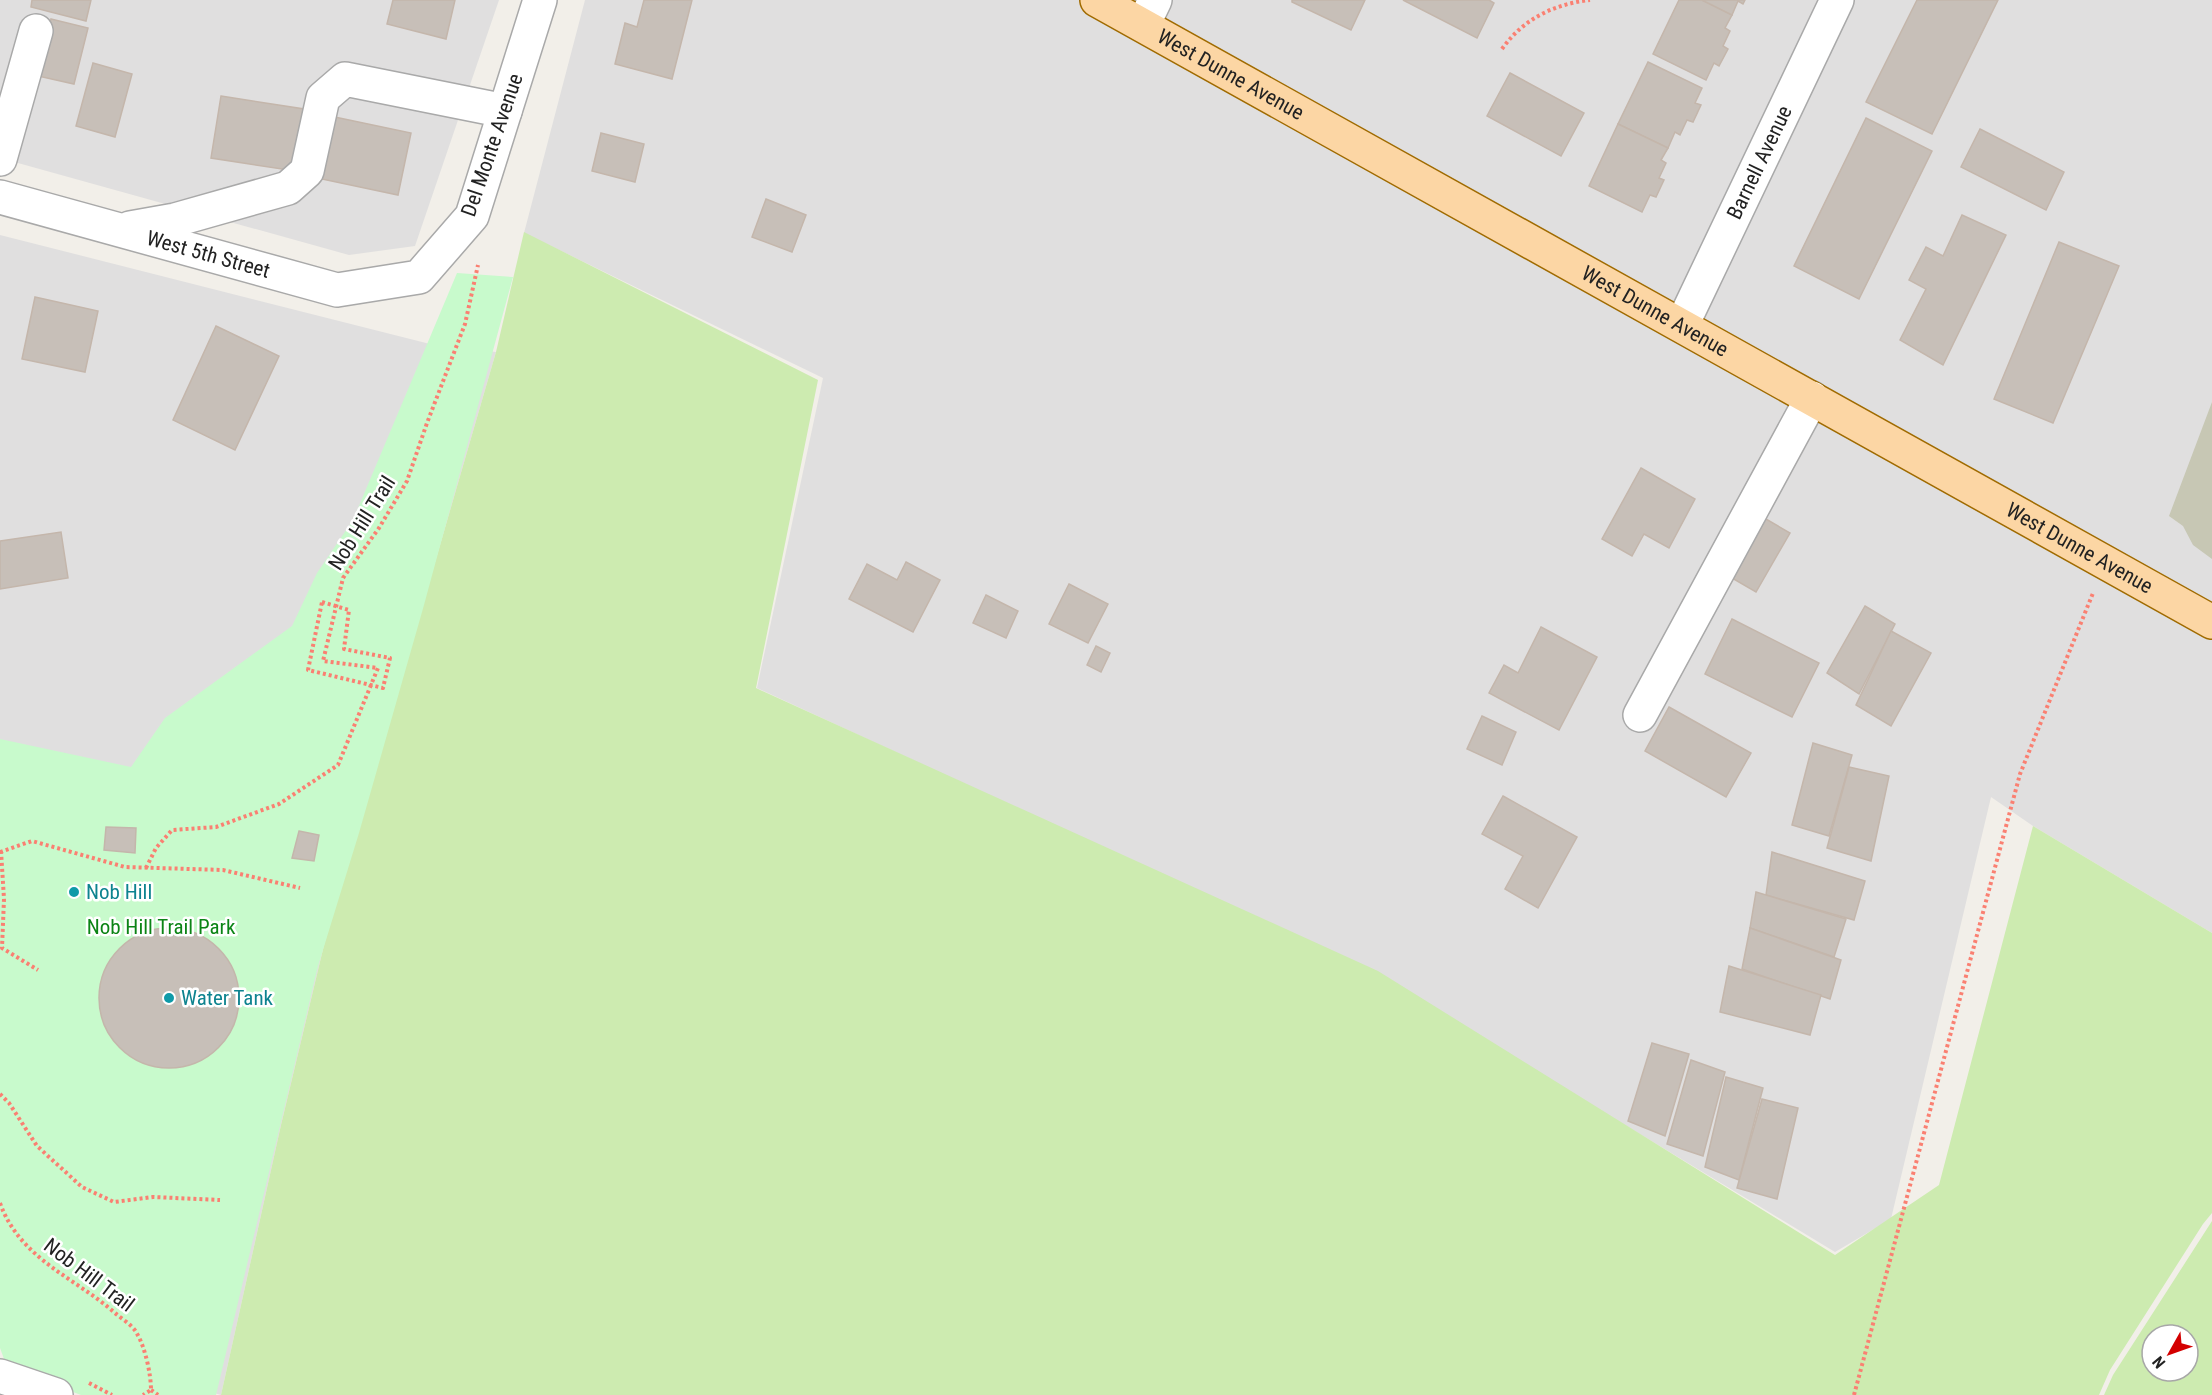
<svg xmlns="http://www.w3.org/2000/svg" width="2212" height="1395" font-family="'Roboto Condensed',sans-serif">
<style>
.residential{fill:#e0dfdf}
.construction{fill:#c7c7b4}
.grass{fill:#cdebb0;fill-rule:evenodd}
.park{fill:#c8facc}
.building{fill:#c7bfb8;stroke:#c4b6ab;stroke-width:1.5}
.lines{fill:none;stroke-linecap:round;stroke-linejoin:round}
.minor-casing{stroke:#a9a9a9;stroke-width:36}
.major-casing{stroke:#a06b00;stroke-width:36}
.path{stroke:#fa8072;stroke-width:4;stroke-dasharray:3 3;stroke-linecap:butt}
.minor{stroke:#fff;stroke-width:33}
.major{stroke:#fcd6a4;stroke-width:33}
.culture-dot{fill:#0f9aa8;stroke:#fff;stroke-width:2}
.labels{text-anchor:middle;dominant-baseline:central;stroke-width:5;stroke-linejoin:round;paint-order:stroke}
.street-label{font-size:21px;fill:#222;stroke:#fff}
.culture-label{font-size:21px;fill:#0d838f;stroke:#fff;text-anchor:start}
.park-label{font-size:21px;fill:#0c8416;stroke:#fff}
</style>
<rect width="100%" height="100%" fill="#f2efe9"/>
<g class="residential">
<polygon points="0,0 499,0 415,246 349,255 0,158"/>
<polygon points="585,0 2212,0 2212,933 2033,826 1991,797 1891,1219 1835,1252 1375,974 757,688 823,378 524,233"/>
<polygon points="0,235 430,344 496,352 324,945 281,1125 221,1395 0,1330"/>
</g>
<polygon class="construction" points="2212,402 2212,559 2193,545 2183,526 2169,516"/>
<g class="grass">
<polygon points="524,232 818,380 756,688 1378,971 1835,1255 1939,1185 2033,826 2212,933 2212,1213 2203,1224 2110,1370 2099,1395 221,1395 281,1125 324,945 496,352"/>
<path d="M2212 1221V1395H2104L2113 1375ZM2152 1335H2188V1371H2152Z"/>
</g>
<polygon class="park" points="457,273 513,277 424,605 359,833 318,966 216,1395 81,1395 7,1367 0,1348 0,739 131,767 165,718 292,626 317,573 353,520"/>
<g class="building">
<polygon points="32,0 91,0 86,21 31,7"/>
<polygon points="393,0 455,0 446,39 387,24"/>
<polygon points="644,0 692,0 672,79 615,64 625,23 637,27"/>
<polygon points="1292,0 1365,0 1351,30 1292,2"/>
<polygon points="1403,0 1489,0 1494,3 1477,38"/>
<polygon points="1679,0 1702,0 1732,15 1725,28 1730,31 1723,46 1728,49 1719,66 1714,63 1706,80 1653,54"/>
<polygon points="1702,0 1745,0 1743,4 1738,1 1732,15"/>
<polygon points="1917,0 1998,0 1932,134 1866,102"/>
<polygon points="51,19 88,28 74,84 38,76"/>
<polygon points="1648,62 1702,88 1695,103 1701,105 1693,122 1687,120 1680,135 1675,132 1668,148 1618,124"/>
<polygon points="93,63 132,74 115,137 76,126"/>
<polygon points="1510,73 1584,113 1561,156 1487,116"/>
<polygon points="221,96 304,109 295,171 211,158"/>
<polygon points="330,116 411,133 398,195 317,178"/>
<polygon points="1866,118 1932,151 1859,299 1794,266"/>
<polygon points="1618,124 1668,148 1661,160 1666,163 1659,178 1664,180 1656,197 1650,195 1642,212 1589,186"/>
<polygon points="1980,129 2064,172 2046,210 1961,167"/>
<polygon points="601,133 644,144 635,182 592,171"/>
<polygon points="766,199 806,215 792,252 752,237"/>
<polygon points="1962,215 2006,235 1943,365 1900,340 1926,289 1909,280 1926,247 1943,256"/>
<polygon points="2059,242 2119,266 2053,423 1994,399"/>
<polygon points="35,297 98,311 85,372 22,359"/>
<polygon points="216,326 279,356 235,450 173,420"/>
<polygon points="1641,468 1695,499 1669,548 1644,534 1632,556 1602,539"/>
<polygon points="1759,515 1790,533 1756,592 1725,574"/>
<polygon points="61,532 68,578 0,589 0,541"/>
<polygon points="906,562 940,580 913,632 849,599 867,564 897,580"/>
<polygon points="1069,584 1108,604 1088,643 1049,624"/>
<polygon points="986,595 1018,611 1006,638 973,623"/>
<polygon points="1865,606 1895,624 1859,694 1827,673"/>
<polygon points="1732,619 1819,663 1792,717 1705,674"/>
<polygon points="1541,627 1597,657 1559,730 1489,693 1504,665 1518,673"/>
<polygon points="1891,631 1931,653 1891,726 1856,705"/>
<polygon points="1096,646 1110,653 1101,672 1087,665"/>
<polygon points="1669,707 1751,753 1726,797 1645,751"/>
<polygon points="1482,716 1516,732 1502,765 1467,749"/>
<polygon points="1813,743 1852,755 1829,836 1792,825"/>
<polygon points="1849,767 1889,776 1871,861 1827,848"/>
<polygon points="1503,796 1577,837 1538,908 1505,889 1523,856 1482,834"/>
<polygon points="106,827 136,828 135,853 104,850"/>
<polygon points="299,831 319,835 314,861 292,858"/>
<polygon points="1772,852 1865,881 1854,920 1766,895"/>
<polygon points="1756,892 1846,919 1834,957 1750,928"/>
<circle cx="169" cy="998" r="70"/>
<polygon points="1750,928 1841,960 1830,999 1742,969"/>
<polygon points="1729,966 1821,995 1810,1035 1720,1012"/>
<polygon points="1652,1043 1689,1054 1665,1136 1628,1121"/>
<polygon points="1691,1060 1725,1072 1703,1156 1667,1144"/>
<polygon points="1726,1077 1763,1088 1739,1180 1705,1167"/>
<polygon points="1762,1099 1798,1108 1777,1199 1737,1188"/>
</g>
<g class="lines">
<defs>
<g id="minor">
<polyline points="1143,25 1155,0"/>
<polyline points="0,159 36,31"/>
<path id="s1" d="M0 197 337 290 419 277 472 216 540 0"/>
<polyline points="130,228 175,220 288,188 307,171 323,98 345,79 505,111"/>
<path id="s2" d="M1682 325 1837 0"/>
<polyline points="1640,715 1812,398"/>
<polyline points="0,1376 56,1395"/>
</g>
<g id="major">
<path id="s3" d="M1097 0 2212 622"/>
</g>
</defs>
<use href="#minor" class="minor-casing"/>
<use href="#major" class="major-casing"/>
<g class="path">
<path d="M1502 49C1523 19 1554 4 1590 0"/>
<polygon points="322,602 349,610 344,649 390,658 383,688 308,670"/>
<polyline points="1,851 4,899 2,948 38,970"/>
<polyline points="0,852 32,841 125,867 223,870 300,888"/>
<polyline points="146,868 156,848 172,830 216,827 279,804 338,765 378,668 323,661 343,578 379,528 407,481 427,423 465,324 478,265"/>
<polyline points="0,1094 9,1103 37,1146 82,1187 114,1202 153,1197 220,1200"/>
<path d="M0 1203C20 1259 74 1277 115 1313 122 1319 132 1325 136 1332 145 1346 151 1374 151 1390L143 1395"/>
<polyline points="89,1383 112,1395"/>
<polyline points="151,1390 158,1395"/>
<polyline points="1854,1395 2020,774 2093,593"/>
</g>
<use href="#minor" class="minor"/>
<use href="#major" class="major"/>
</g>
<g class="culture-dot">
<circle cx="74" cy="892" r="6"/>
<circle cx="169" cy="998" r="6"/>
</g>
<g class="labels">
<g class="street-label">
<text stroke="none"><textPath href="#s3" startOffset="153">West Dunne Avenue</textPath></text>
<text transform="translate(492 145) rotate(-71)">Del Monte Avenue</text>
<text stroke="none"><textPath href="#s2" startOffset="180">Barnell Avenue</textPath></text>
<text stroke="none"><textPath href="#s1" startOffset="216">West 5th Street</textPath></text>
<text stroke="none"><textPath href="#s3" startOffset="639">West Dunne Avenue</textPath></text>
<text transform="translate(362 523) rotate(-58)">Nob Hill Trail</text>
<text stroke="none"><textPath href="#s3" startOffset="1125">West Dunne Avenue</textPath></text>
<text transform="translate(89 1275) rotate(37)">Nob Hill Trail</text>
</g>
<g class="culture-label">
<text x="86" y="892">Nob Hill</text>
<text x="181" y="998">Water Tank</text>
</g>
<g class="park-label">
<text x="161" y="927">Nob Hill Trail Park</text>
</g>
</g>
<g transform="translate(2170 1353) rotate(230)"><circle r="28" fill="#ffffff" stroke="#a7a7a7" stroke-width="1.5"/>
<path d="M0-4.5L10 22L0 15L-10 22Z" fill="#d40000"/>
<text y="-9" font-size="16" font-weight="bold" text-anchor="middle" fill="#222222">N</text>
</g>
</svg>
